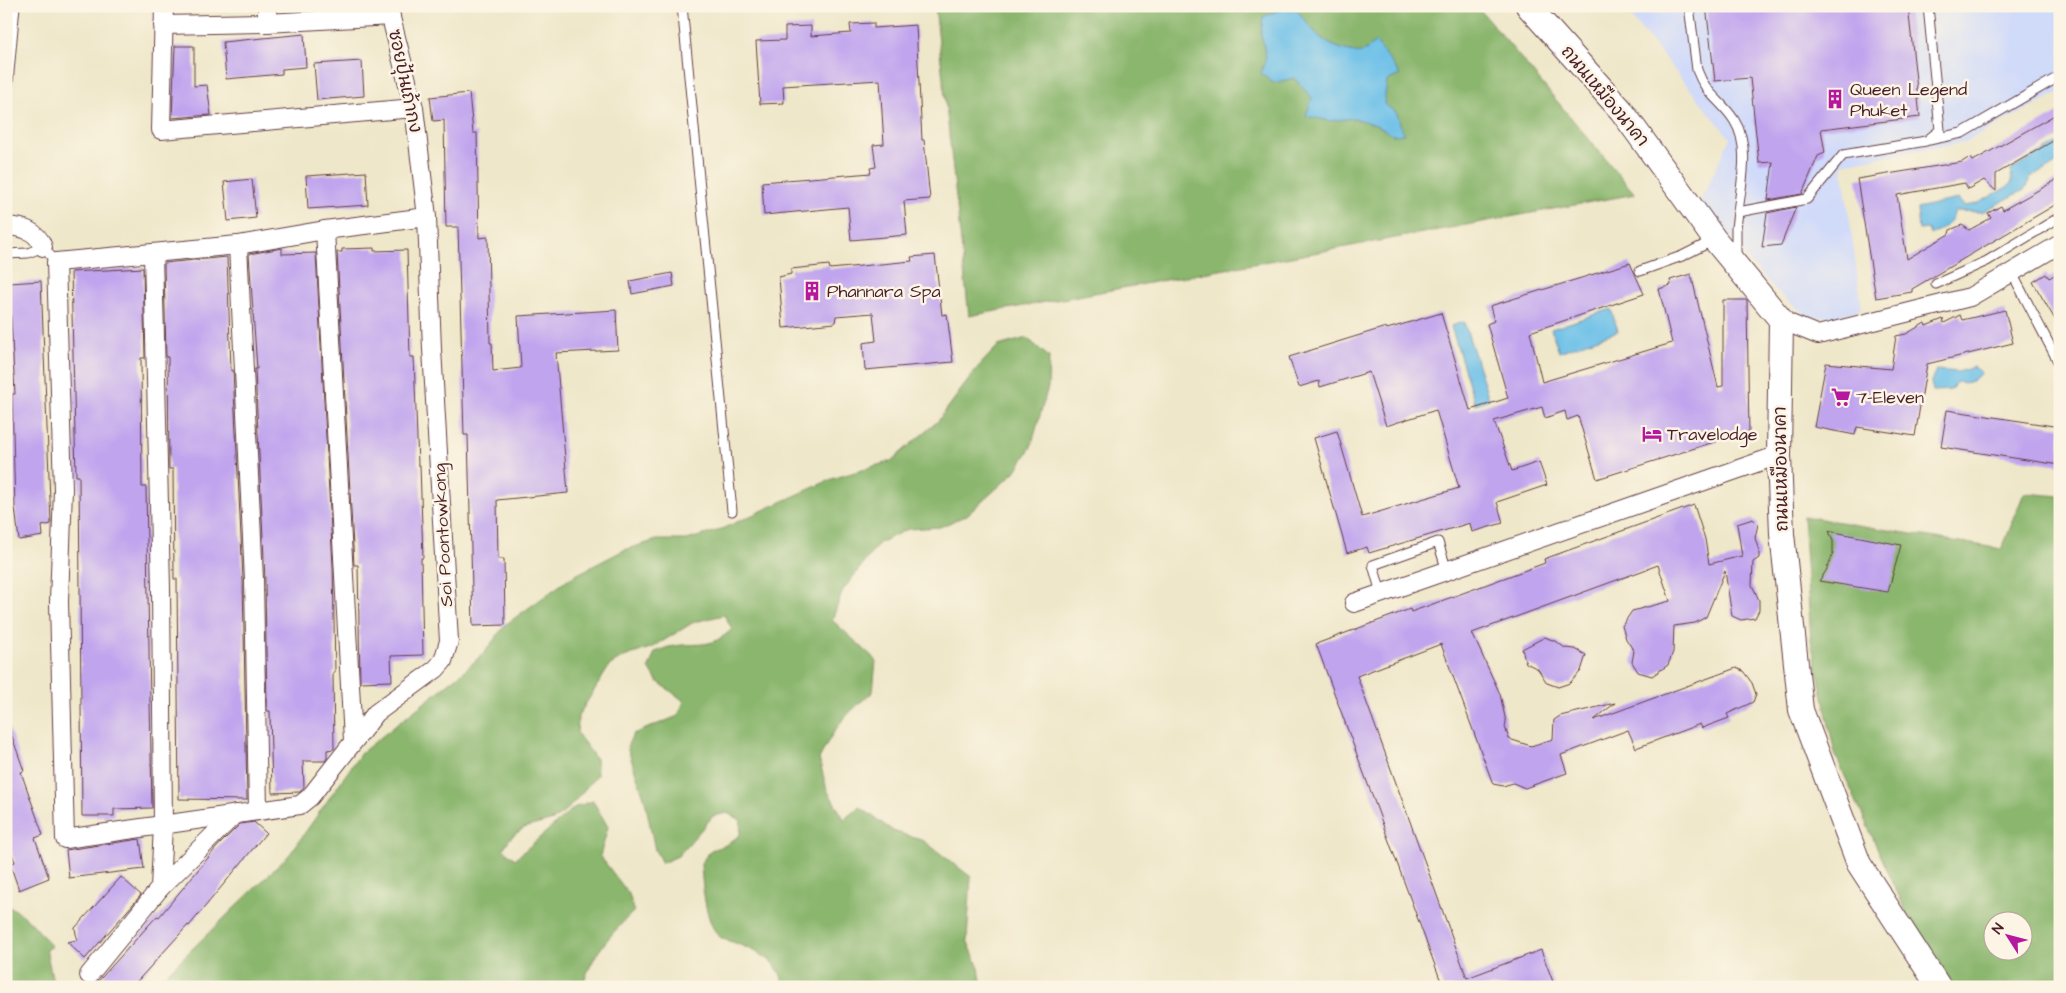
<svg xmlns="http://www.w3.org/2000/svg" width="2066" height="993" font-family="'Architects Daughter','Playpen Sans Thai',sans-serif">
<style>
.built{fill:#d0daf9}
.forest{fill:#8ab66d;stroke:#6a6a4c;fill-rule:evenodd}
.water{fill:#6cc0e8;stroke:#5b708a}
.building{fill:#c0a4ee}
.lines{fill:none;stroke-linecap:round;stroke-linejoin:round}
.lane-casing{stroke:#633d43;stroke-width:11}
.street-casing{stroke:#633d43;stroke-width:20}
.secondary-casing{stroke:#633d43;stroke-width:26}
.lane{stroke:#fff;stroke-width:9}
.street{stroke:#fff;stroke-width:18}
.secondary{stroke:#fff;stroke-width:24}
.labels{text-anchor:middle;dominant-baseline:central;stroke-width:5;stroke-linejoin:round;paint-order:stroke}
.street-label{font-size:18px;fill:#4a1f2b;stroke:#fcf5e5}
.poi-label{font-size:18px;fill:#4a1f2b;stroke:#fcf5e5;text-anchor:start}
</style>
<rect width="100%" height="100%" fill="#fcf5e5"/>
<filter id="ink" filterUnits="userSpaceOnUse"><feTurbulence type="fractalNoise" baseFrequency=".02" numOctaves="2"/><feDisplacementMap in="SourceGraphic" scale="10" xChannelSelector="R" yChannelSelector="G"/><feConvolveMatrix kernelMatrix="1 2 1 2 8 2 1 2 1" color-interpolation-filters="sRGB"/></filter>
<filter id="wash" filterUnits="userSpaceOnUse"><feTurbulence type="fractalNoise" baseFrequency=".0096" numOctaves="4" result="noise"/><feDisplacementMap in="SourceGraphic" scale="20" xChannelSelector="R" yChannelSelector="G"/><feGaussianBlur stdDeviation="1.12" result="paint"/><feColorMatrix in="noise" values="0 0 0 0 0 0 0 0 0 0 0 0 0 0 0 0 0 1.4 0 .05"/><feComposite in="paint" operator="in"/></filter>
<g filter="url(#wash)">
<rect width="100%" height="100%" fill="#efe7c9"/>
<polygon class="built" points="1622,6 2060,6 2060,92 1965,142 1842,164 1862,309 1836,316 1809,318 1782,296 1750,263 1700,202 1730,138"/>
<g class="forest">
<polygon points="935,6 1477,6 1635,194 969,316"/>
<path d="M1027 338 1049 357 1048 387 1031 447 1015 472 967 515 940 527 908 529 879 543 843 590 832 620 876 660 873 692C846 713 834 728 819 759L827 790 844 819 860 807 893 831 924 841 971 877 967 940 979 968 982 987H784C780 958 756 952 733 942 728 941 722 939 719 936 705 923 702 882 701 863L711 850 726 845 740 835 741 820 727 813 713 816 678 856 662 863 655 850 645 800 627 747 633 734 678 716 684 701 657 681 649 668 655 652C659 651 664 648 669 647 696 641 710 651 732 629L724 615 694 622 653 647 624 657 610 665 578 716 577 733 596 759 597 775 566 811 553 820 524 828 511 837 503 849 515 859 575 807 593 801 608 827 600 856 629 894 634 911C610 935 592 954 582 987H153L290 854 361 753 463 672 485 652 505 625 570 578 624 550 657 540H687L717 531 832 479 891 461 938 421 978 367 998 346Z"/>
<path d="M2024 493 2060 496V987H1954L1907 914 1835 754 1811 641 1803 516 2002 549ZM1994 920H2024V950H1994Z"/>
<path d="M6 906C25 911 40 933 52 947L46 949 54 987H6Z"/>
</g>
<g class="water">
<path d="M1296 9C1319 37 1323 47 1361 53L1376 42 1400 75 1387 81 1384 104 1397 113 1401 127 1405 134 1393 135 1376 125 1354 118 1330 121 1306 116 1312 98 1294 78 1273 83 1261 73 1266 57 1261 34 1263 17 1279 10Z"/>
<path d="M2060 142V162L2031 177 2024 190 1982 212 1955 211C1951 225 1942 228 1930 235L1928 229 1919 230 1917 208 1958 199 1964 206 1977 204 2012 184 2011 170Z"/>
<polygon points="1611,309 1618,331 1559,352 1551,329"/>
<polygon points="1464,322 1489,399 1475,404 1451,326"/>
<path d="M1974 367 1981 372C1974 382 1968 384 1956 382L1951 390 1933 391 1931 382 1936 370 1958 372Z"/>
</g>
<g id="blocks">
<g class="building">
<polygon points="1706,6 1908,6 1920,117 1821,129 1825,153 1818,156 1802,194 1768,200 1773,162 1759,163 1750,78 1715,81"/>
<polygon points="874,23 874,28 916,25 922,140 924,140 930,199 904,201 907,235 851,240 848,207 764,215 762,182 871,173 870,168 876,167 873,145 884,144 880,80 783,86 784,103 760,104 756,41 785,40 785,27 811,26 811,36 851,33 850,24"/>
<polygon points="304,34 306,67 282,69 282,74 226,79 223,42"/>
<polygon points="175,46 194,46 194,86 207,85 211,115 172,118"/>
<polygon points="362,61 364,96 317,100 314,64"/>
<polygon points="469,93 473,133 477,133 479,238 488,237 490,343 492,343 493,371 521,368 518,316 616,310 618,350 556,353 568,493 497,500 498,559 504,559 505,625 473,626 468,435 464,435 458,227 446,227 444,120 433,121 430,97"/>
<polygon points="2060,112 2060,137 1996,174 1996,191 1984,180 1968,189 1965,183 1897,195 1907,259 1949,234 1950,230 1962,225 1969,230 1991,218 1988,213 2001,206 2003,210 2060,178 2060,202 1912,289 1912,292 1876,298 1857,179 1962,162 1970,157 1973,161"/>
<polygon points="366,172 368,205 308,209 306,176"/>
<polygon points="252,179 256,218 228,221 224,182"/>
<polygon points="1796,207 1781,245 1762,247 1767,213"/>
<polygon points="282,248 282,254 316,253 333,566 335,672 333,672 334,749 327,750 327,758 325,761 303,761 304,787 300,792 272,793 270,711 267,711 265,580 255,369 257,369 249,254"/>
<polygon points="374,248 374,251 407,250 410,357 414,357 418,465 420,465 423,558 421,558 423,655 391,656 392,681 360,682 358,565 354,565 337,252 342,252 342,249"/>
<polygon points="935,255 942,315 947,314 953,362 865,370 863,343 876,341 873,313 836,316 835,323 783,328 779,277 791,274 791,269 829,265 830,269 912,261 911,257"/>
<polygon points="227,257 231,370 233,370 243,580 247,800 179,799 177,579 174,579 173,469 169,469 168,357 166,357 164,263"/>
<polygon points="1630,263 1644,294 1530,332 1542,382 1672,343 1659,289 1671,285 1670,280 1691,274 1718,387 1723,386 1723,300 1747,300 1749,437 1727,438 1597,479 1578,416 1567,420 1565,411 1545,418 1542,407 1494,421 1512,471 1539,462 1547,485 1497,502 1503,523 1472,532 1470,523 1369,553 1367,547 1347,553 1314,438 1337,431 1362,517 1459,488 1436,410 1386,426 1369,372 1320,387 1319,381 1299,387 1289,357 1386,327 1387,329 1441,313 1470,410 1508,398 1487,324 1494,321 1490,306"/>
<polygon points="143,268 145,358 141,358 142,487 146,487 152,808 114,809 114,816 82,816 79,476 76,476 71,272"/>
<polygon points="2060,272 2060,328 2033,282 2046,274 2049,278"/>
<polygon points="672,273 674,286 632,294 630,281"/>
<polygon points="41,281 51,524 42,526 43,536 19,540 15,508 12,394 15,394 9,283"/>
<polygon points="2005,310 2013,343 1927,364 1915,436 1857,427 1855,435 1814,427 1826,363 1891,369 1896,336 1906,334 1925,323 1926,326 1943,319 1944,323 1960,315 1962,320"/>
<polygon points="1947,410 2060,427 2060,465 1941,447"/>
<polygon points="1694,505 1705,539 1709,564 1742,556 1737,524 1753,519 1758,524 1755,538 1759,551 1759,558 1753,562 1752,585 1759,600 1759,610 1755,618 1741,620 1732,616 1725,571 1706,617 1695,623 1674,626 1673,652 1668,665 1652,676 1638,672 1632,662 1634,651 1626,639 1622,626 1632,611 1670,601 1658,565 1472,633 1500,694 1506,722 1505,727 1509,739 1531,746 1553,739 1554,720 1560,716 1615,703 1594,720 1736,668 1743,671 1752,683 1756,694 1753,702 1727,714 1729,718 1702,728 1700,724 1636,748 1628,730 1561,755 1567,773 1525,788 1513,783 1503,786 1493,784 1441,644 1357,676 1467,978 1541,950 1555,987 1443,987 1316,644 1410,609 1411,612 1545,563 1544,559"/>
<polygon points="1829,531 1901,545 1888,592 1819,581 1826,571 1833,553 1833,541"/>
<polygon points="1545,637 1557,642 1565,648 1575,649 1586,655 1581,671 1570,683 1558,687 1547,683 1538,669 1526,663 1522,649"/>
<polygon points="8,725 24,771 21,772 43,835 35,838 49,878 19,890 10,864 15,862 6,838 6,726"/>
<polygon points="254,822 266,833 189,926 188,925 132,987 93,987 157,916 159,917 217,847 240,824"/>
<polygon points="140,839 144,869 69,878 66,850"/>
<polygon points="121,877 141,895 85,959 67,942 77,940 75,928"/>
</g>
</g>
</g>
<g filter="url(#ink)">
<use href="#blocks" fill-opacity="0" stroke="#633d43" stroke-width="1"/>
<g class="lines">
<defs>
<g id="lane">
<polyline points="682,6 732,511"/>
<path d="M1689 6 1697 70C1706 95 1721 100 1734 120 1751 146 1741 184 1738 212"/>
<polyline points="6,105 15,6"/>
<polyline points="1929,140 1962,133 2060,76"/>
<polyline points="6,254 28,253 43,247 56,262"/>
<polyline points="1736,259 1736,228 1738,212 1807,199 1843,155 1926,141 1940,130 1928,6"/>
<polyline points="1640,271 1682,256 1714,240"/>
<polyline points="2012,273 2060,365"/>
<polyline points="1936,284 1987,261 2060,217"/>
<polyline points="1381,593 1373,565 1438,542 1447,571"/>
</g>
<g id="street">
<polyline points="164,6 161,130 414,108"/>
<polyline points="388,6 414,108 427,217 432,349 449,641 443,661 436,669 376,713 310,797 300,805 65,839 59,602 63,489 56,262 238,245 325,230 427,217"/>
<polyline points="267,23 267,6"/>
<polyline points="163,25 267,23 391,16"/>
<path d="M6 226C22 227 37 230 43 247"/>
<polyline points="325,230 353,740"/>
<polyline points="238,245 254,580 258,811"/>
<polyline points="153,254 161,588 163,825 160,888"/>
<polyline points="1781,320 1818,335 1970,297 2060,244"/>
<polyline points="1354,603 1779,455"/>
<polyline points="89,975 160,888 235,814"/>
</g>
<polyline id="secondary" points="1528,6 1621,110 1715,240 1781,320 1779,455 1782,534 1801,710 1859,864 1939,987"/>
</defs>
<use href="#lane" class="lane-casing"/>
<use href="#street" class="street-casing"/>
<use href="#secondary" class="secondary-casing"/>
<use href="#lane" class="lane"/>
<use href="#street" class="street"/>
<use href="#secondary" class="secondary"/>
</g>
</g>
<defs>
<symbol id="building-bare" viewBox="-9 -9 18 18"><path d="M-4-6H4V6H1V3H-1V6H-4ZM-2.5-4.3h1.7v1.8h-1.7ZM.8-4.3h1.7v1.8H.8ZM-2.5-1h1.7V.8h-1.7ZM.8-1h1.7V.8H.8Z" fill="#b5179e" stroke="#fcf5e5" stroke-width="2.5" paint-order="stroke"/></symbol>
<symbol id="supermarket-bare" viewBox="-9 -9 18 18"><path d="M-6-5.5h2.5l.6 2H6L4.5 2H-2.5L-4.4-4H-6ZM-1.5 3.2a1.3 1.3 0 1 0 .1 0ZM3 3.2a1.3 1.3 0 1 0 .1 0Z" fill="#b5179e" stroke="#fcf5e5" stroke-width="2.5" paint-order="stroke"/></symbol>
<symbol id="hotel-bare" viewBox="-9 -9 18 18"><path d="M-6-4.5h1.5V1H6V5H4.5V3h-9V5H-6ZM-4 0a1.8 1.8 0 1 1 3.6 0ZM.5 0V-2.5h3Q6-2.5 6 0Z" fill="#b5179e" stroke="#fcf5e5" stroke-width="2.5" paint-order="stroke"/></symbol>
</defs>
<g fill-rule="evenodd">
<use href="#building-bare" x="1821" y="85" width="28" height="28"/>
<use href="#building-bare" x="798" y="277" width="28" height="28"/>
<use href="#supermarket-bare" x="1827" y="383" width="28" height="28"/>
<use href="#hotel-bare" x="1638" y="420" width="28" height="28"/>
</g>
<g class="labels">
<g class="street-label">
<text transform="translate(405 81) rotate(78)">ซอยปุ้นเถ้ากง</text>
<text transform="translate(1605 96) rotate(50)">ถนนเหมืองนาคา</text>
<text transform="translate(1781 469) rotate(-91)">ถนนเหมืองนาคา</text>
<text transform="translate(443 535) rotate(-93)">Soi Poontowkong</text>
</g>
<g class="poi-label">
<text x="1850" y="89">Queen Legend<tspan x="1850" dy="21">Phuket</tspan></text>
<text x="827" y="291">Phannara Spa</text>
<text x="1856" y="397">7-Eleven</text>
<text x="1667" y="434">Travelodge</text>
</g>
</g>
<rect width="2066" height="993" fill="none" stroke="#fcf5e5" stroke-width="25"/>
<g transform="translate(2008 936) rotate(306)"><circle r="24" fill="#fcf5e5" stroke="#b59f9b"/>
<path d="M0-4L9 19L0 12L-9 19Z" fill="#b5179e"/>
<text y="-8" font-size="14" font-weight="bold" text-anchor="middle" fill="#4a1f2b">N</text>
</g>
</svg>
